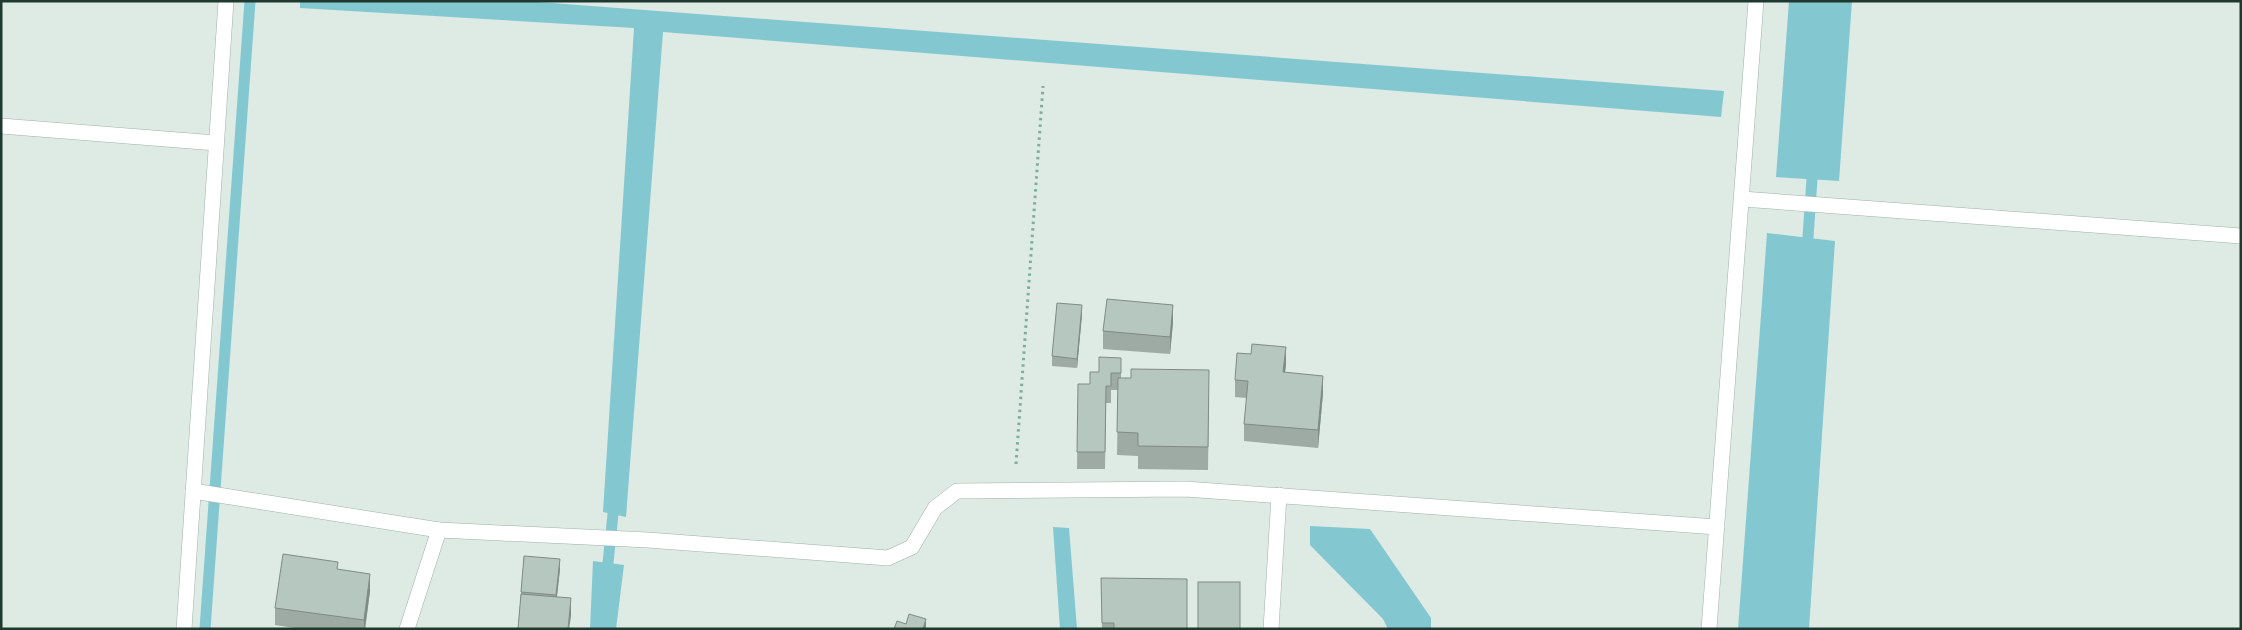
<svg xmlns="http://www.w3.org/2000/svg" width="2242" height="630" font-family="'Public Sans',sans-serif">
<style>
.water{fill:#83c8d1}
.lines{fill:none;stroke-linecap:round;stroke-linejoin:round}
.stream{stroke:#83c8d1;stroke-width:11}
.minor-casing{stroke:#a1b1ab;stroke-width:16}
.tertiary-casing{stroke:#a1b1ab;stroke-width:16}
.path{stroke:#7dae9d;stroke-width:3;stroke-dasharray:2.5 4;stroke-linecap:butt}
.minor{stroke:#fff;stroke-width:15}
.tertiary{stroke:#fff;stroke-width:15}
.wall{fill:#9daba4}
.shaded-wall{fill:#7f8b86}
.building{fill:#b6c7bf;stroke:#7f8b86}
</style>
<rect width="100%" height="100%" fill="#deeae4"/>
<g class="water">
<polygon points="300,1 525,1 1724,91 1721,117 663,32 626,517 603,512 634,28 300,8"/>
<polygon points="1789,1 1852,1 1839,181 1776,177"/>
<polygon points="1767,233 1835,241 1809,629 1738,629"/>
<polygon points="1310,526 1370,529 1431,618 1431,629 1388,629 1383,619 1310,545"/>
<polygon points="1053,527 1069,528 1077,629 1060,629"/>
<polygon points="593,561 624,565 616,629 590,629"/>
</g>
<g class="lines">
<g class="stream">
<polyline points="1808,237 1812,179"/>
<polyline points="608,563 613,514"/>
<polyline points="205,629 250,1"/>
</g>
<defs>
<g id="minor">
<polyline points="1,126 216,143"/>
<polyline points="1742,199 2241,236"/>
<polyline points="193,491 439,530 648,540 888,558 912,547 935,508 957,491 1185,489 1717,527"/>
<polyline points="184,629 226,1"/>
<polyline points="407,629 439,530"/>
<polyline points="1271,629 1279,495"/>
</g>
<polyline id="tertiary" points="1709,629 1756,1"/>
</defs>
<use href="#minor" class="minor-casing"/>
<use href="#tertiary" class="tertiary-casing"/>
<polyline class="path" points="1016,464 1043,86"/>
<use href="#minor" class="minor"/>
<use href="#tertiary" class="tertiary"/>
</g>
<g class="wall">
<polygon points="1082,315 1077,368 1052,366 1052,356"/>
<polygon points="1173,322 1170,354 1103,349 1103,331"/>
<polygon points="1121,358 1121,378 1209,394 1208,470 1138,469 1138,456 1117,455 1118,390 1111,390 1111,403 1106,403 1105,469 1077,469 1078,384 1090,384"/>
<polygon points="1286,364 1285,372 1323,393 1318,448 1244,441 1244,424 1247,398 1235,397 1235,380"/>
<polygon points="524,556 560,569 557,597 571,616 518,629"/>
<polygon points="338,570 370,591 365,629 301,629 275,625 275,608"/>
<polygon points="1101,578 1187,629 1102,629"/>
</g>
<g class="shaded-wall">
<polygon points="1082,305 1082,315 1077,368 1077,359"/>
<polygon points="1173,305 1173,322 1170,354 1170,337"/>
<polygon points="1286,347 1286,364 1283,389 1283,372"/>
<polygon points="1323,376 1323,393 1318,448 1318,430"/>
<polygon points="560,559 560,569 556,604 556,595"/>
<polygon points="370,574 370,591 365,629 364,629 364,620"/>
<polygon points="571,598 571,616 569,629 568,629"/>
<polygon points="926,619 926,629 923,629"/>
</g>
<g class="building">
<polygon points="1107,299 1173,305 1170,337 1103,331"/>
<polygon points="1057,303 1082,305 1077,359 1052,356"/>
<polygon points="1252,344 1286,347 1283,372 1323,376 1318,430 1244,424 1248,381 1235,380 1237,353 1251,354"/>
<polygon points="1099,357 1121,358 1121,373 1111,373 1111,386 1106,386 1105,452 1077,452 1078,384 1090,384 1090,372 1099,372"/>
<polygon points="1131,369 1209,370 1208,447 1138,446 1138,433 1117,432 1118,378 1131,378"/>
<polygon points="283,554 338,562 337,569 370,574 364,620 275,608"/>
<polygon points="524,556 560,559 556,595 521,592"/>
<polygon points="1101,578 1187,579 1187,629 1114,629 1114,623 1102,623"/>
<rect x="1198" y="582" width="42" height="47"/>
<polygon points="521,594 571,598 568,629 518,629"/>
<polygon points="909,614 926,619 923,629 894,629 897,621 906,624"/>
</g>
<rect width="2242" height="630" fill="none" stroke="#1f3931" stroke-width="5"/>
</svg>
